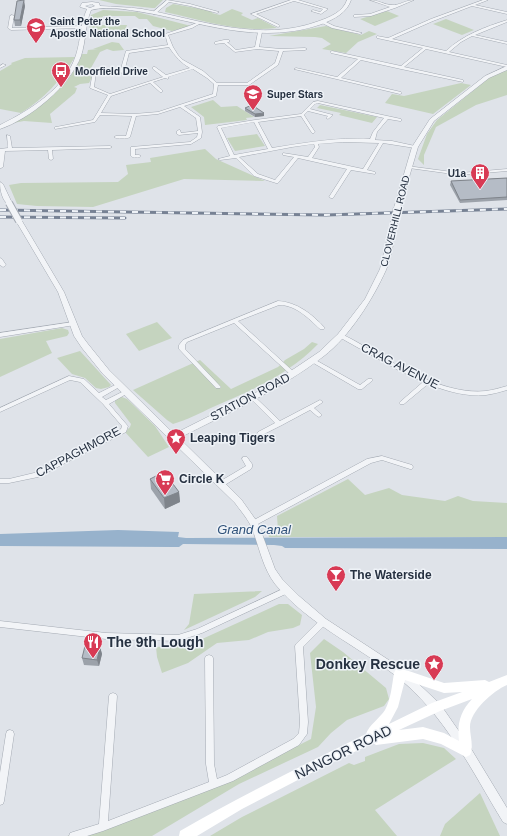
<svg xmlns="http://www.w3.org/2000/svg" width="507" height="836" font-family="Helvetica,sans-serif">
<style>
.green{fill:#c5d4bf}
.water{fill:#97b2cc}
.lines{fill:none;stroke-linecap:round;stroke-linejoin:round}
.minor-casing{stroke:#a4aab3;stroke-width:1}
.tertiary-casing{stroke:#a4aab3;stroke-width:1}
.minor{fill:#f2f4f7;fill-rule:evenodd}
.tertiary{fill:#f2f4f7;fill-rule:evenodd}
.secondary{fill:#fff;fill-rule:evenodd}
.rail-casing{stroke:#778294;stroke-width:3}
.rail{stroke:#eef2f7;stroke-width:2;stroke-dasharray:6;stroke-linecap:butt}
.tertiary-bridge-casing{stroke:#a4aab3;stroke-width:8;stroke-linecap:butt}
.tertiary-bridge{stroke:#f2f4f7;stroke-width:6}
.wall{fill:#9ca2aa}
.shaded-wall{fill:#7f848b}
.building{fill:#b5bcc6;stroke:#7f848b}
.labels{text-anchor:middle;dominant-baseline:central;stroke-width:3;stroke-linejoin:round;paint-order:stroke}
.far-poi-label{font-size:10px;font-weight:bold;fill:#263141;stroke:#eef2f7;text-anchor:start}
.far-street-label{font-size:10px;fill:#263141;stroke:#eef2f7}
.street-label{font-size:12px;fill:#263141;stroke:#eef2f7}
.poi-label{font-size:12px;font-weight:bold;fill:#263141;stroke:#eef2f7;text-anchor:start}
.water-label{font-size:13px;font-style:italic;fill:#2e5078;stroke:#eef2f7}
.near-poi-label{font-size:14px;font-weight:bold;fill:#263141;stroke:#eef2f7;text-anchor:start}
.near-street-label{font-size:14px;fill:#263141;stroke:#eef2f7}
</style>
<rect width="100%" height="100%" fill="#dfe3e9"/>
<g class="green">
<polygon points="99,0 163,0 155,8 152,8 116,4"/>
<path d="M173 4 213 11 212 13 220 15 232 9 243 13 241 15 252 20 258 18 277 28C240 33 201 20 165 12L166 8Z"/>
<polygon points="103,10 137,12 191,26 172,31 153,26 147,19 139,19 135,16 103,16 99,25 127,25 124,33 89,32 91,15"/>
<polygon points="387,11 399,16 375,26 360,19"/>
<polygon points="446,19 474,30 462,35 433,24"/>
<polygon points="326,26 361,35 369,31 377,34 358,42 346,53 322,49 331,44 322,38 315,37 269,36"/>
<path d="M112 42 119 43 124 50 113 51 107 49 100 52 87 75 92 77 89 83 80 84 74 87 77 88 75 93 50 114 52 123 24 121 13 123C41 106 71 86 82 54H87L88 50 98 49H93Z"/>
<path d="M75 57C61 80 44 99 21 113L0 109V71L12 64 11 63 25 58Z"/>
<polygon points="507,70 507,95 476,105 436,127 424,155 424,165 418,159 427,134 437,120 490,77"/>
<polygon points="461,83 471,85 433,114 385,103 392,94 404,96"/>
<polygon points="213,100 221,107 237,106 254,117 246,118 247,120 205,125 204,117 191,107"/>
<polygon points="320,105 377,117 372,123 339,115 341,113 317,108"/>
<polygon points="257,134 265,146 235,151 227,138"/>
<polygon points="205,149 216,159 265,181 184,179 93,207 37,206 17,204 9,185 21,183 118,182 128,174 126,165 151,162 150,158"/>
<polygon points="157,322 172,338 139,351 126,334"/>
<polygon points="62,328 68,330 69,333 67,336 46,341 52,353 0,377 0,339"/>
<path d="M312 342 318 344C289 374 251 391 213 407 200 413 187 420 173 424L167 420 133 390 200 360 231 389 278 367 285 360 304 349Z"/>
<polygon points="80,351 111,385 109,387 101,389 96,388 85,378 72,374 57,358"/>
<polygon points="118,397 122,397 127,399 155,426 169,447 148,457 125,432 130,427 131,424 115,403 115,399"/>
<polygon points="348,479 365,495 389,488 402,495 445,501 458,496 473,501 507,503 507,537 269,537 267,532 278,530 277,516"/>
<polygon points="262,591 255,597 184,630 189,624 194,594"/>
<polygon points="279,604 288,604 302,615 300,625 293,628 268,632 249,640 217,643 188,663 162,673 157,657 156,647 189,645"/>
<polygon points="324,639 343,652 386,688 389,699 384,706 347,720 331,733 318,747 239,784 152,836 67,836 143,813 216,787 311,739 316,707 310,653"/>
<polygon points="423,743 444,748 456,759 375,810 397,836 210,836 242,817 349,763 354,765 365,761 365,757 399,744"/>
<polygon points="480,793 500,836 440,836 445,824"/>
</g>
<polygon class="water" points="118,530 179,532 178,537 186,538 507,537 507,549 285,548 282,546 274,545 183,544 179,547 172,547 0,546 0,534"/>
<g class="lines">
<defs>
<g id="minor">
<polygon points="167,0 190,4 219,12 217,13 190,6 169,2 155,14 153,14 153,12"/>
<polygon points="291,0 298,0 328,9 321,14 311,11 313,10 320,12 323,9 294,1 256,14 279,25 280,26 278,27 251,14"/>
<path d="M370 0C378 0 385 5 392 5 398 6 406 0 414 0L395 8 371 16 354 17V15H355L370 14 390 7Z"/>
<path d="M483 0H488L475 5 507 12V14L472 6 433 21 392 39 446 51C463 35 485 27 507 20V22L475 35 507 42V44L472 36 461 42 449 52 507 65V67L426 49 404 67 463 80V82L401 69 361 60 341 78 401 92 402 93 400 94 294 69 296 68 337 77 358 59 331 53 330 52 332 51 401 66 423 48 377 38V36L388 38 431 19Z"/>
<polygon points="12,15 14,16 12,28 82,26 84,27 82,28 11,30 8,28 10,16"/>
<polygon points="322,21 324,21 334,26 362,33 360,34 332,28 322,23"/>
<path d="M199 22 201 23 192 28 168 35 173 47 178 55 183 60 203 71 217 83H247L275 63 279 51 257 49 235 52 224 43 215 44V42L224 40H229V42H227L236 50 255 47 258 32 260 31 262 32 259 47 281 49 305 48 307 49 305 50 283 51 278 65 249 85H218L216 96 184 106 200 117 202 132 201 138 191 144 135 149V155H139L141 156C139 158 133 158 131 156V147L190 142 197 137 198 133 179 135 177 134V131L179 130H180L181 133 198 131 196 118 180 107 158 114 136 116 130 137C127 139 117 139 114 137L116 136H126L132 116 100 115 95 122 55 129V127H56L93 120 108 95 90 88 93 71 96 72 94 87 110 94 163 77 153 69V67H155L166 75 190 68C181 63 175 56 169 47L129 53 124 72 122 73 120 72 126 51 168 45 165 34 189 26ZM193 69 207 78 214 84 213 94 158 112 134 114 101 113 111 96 150 83 160 92H162V90L153 82 165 78 168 79V77Z"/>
<polygon points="3,64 6,65 0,68 0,66"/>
<path d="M318 101 401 119V121H400L388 119 377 132 375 140 392 141 415 146 417 147 415 148 383 143 367 170 375 172V174L351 170 333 198H331L329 197 347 169 298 158 278 183H276L254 176 236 158 220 160 218 159 230 156 217 127 218 126 255 120 301 114 313 102ZM318 103 384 118 373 132 370 139C338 137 304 143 272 148L258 122 301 116 312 133H314L315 132 304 115 308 111 328 116 326 118 328 119 333 115 310 109 315 104ZM254 122 268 149 234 155 221 128ZM343 142 379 143 363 169 312 158 319 147 318 144ZM314 144 315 147 308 157 283 153V155L294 157 275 180 258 174 239 157 292 147Z"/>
<polygon points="7,135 10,136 12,148 110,146 112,147 110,148 52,150 53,159 51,160 49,159 48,150 5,151 3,167 1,168 0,168 0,149 8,148"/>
<polygon points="407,166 460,173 507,169 507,171 460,175 409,168 407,168"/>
<polygon points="0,258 2,259 6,265 5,266 3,267 0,265"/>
<path d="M278 301C297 302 312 314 325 328L324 329H320C308 318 296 305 279 305L238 321 295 373 296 374 295 375H291L234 323 187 342 185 345V349L220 386 221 387 220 388H216L179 349V345L183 340Z"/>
<polygon points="73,322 76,324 75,325 0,337 0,333"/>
<path d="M341 334C353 339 365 347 376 353 407 371 449 395 486 391 493 390 500 388 507 386V390C500 392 493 394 486 395 466 397 446 391 428 384L404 404H400L399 403 400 402 423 382 398 370 339 337 338 336 339 335Z"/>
<polygon points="312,358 360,385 368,379 372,379 373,380 362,389 358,389 310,361 309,360 310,359"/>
<polygon points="69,376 84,379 99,393 117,384 121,384 122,385 121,386 102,397 106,400 124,391 128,391 129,392 128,393 109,404 127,425 128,426 126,432 38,477 9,483 0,483 0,479 9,479 34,473 121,429 122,426 103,404 80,382 70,380 0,412 0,408"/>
<polygon points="253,396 255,397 280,421 320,400 323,402 314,408 322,415 319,417 317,416 310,410 282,425 260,436 258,436 257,434 258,432 275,423 250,398 251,397"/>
<polygon points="382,456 412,465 413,467 412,469 410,469 382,460 371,463 256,525 254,526 252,525 251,523 252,521 367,459"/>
<polygon points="243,457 247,457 252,464 252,467 251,469 223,486 219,486 218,484 219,482 246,466 242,459"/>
<polygon points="287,587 290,588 291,590 290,592 202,633 178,641 106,639 0,627 0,621 106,633 178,635 197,629"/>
<polygon points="323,619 326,620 327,622 326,624 303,647 308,722 307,734 299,745 233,781 103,831 87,836 69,836 70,833 73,832 99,824 109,696 110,694 113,693 116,694 117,696 108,821 209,782 206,764 205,658 206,656 209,655 212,656 213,658 214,764 217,779 227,775 293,739 299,733 300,722 295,646 296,644 320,620"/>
<polygon points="10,730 13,731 14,734 4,801 3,804 0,805 0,773 6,734 7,731"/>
</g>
<g id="tertiary">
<path d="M347 0H351C347 13 334 19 322 24 265 44 211 26 154 14 134 11 110 5 91 10 85 25 86 41 81 56 70 86 30 119 0 129V125C30 110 65 89 76 55 81 40 80 24 87 9L80 7 82 3 92 2 99 3 100 6C114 7 128 7 142 9 201 20 260 43 319 21 330 17 343 12 347 0ZM92 4 95 6 90 8 85 6Z"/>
<polygon points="507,66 507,70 489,78 434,121 418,147 400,208 399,209 395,209 394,208 412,147 430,119 485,76"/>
<path d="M0 182 3 184 12 203 11 204 9 205C2 201 0 190 0 182Z"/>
<path d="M19 219 22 221 64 292 82 336 88 344 109 370 174 434 267 387 319 352 338 334 365 299 380 269 391 223 394 221 396 222 397 223C394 238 392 256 386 270 373 299 349 337 324 356 280 390 228 413 179 438L241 499 258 523 275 569 282 579 299 596 326 619 404 670 440 704 470 747 507 808V824L503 822C472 771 444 713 396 676 356 645 308 624 275 584 262 567 259 545 251 526 247 518 240 510 235 503L103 374 82 348 74 336 58 292 16 221Z"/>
</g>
</defs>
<use href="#minor" class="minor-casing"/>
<use href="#tertiary" class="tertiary-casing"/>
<use href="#minor" class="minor"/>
<use href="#tertiary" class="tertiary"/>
<path class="secondary" d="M400 668 444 683 485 680 489 682 507 675V685C493 691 470 711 470 727 470 736 474 747 470 755L466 757 441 744 423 739 376 745 373 743 319 769 242 809 197 836H179L180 831C241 796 303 765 366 734 369 725 380 718 385 710 391 699 392 685 394 673L396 669ZM405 680 444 693 462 692 432 703 389 724 398 707ZM472 699C460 712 457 724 459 741L444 733 423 727 399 730 440 711Z"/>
<defs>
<g id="rail">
<polyline points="0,210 326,215 507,209"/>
<polyline points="0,217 125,218"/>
</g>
</defs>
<use href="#rail" class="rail-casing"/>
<use href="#rail" class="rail"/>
<defs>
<g id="tertiary-bridge">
<polyline points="9,203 19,221"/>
<polyline points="394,223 397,208"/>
</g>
</defs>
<use href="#tertiary-bridge" class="tertiary-bridge-casing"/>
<use href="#tertiary-bridge" class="tertiary-bridge"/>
</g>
<g class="wall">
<polygon points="25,6 21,26 15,26 14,20"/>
<polygon points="245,108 264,116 255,117 245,111"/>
<polygon points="507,178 507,200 460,203 450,185 451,181"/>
<polygon points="150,479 179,492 180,502 165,509 151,489"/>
<polygon points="100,647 102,654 99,666 84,665 82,658"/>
</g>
<g class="shaded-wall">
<polygon points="24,0 25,6 21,26 20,20"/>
<polygon points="264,113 264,116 255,117 255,114"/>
<polygon points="179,492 180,502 165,509 164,498"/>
<polygon points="100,647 102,654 99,666 97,660"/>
</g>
<g class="building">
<polygon points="24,0 20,20 14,20 17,1"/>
<polygon points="252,105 264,113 255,114 245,108"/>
<polygon points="507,178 507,197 460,200 451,181"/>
<polygon points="164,472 179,492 164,498 150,479"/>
<polygon points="85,646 100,647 97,660 82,658"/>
</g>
<defs>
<symbol id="school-pin" viewBox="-11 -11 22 30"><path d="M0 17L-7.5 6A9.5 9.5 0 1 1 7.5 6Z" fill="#d83a54" stroke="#eef2f7"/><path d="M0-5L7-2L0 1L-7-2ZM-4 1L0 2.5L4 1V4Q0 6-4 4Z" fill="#fff"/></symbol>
<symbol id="bus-pin" viewBox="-11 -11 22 30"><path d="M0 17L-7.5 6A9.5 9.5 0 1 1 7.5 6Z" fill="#d83a54" stroke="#eef2f7"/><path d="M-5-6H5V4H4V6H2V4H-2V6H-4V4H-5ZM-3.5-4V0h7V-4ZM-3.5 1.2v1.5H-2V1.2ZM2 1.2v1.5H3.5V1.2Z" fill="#fff"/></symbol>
<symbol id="building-pin" viewBox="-11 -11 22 30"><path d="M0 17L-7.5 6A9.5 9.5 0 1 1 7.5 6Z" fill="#d83a54" stroke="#eef2f7"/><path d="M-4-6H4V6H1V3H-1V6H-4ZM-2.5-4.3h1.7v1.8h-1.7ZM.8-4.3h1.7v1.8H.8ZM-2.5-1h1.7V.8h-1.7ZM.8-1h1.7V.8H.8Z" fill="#fff"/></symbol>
<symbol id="sight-pin" viewBox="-11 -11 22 30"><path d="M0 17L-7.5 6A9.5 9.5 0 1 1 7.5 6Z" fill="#d83a54" stroke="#eef2f7"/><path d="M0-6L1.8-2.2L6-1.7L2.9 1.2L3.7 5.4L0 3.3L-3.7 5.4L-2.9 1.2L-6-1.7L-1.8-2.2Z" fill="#fff"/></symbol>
<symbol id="supermarket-pin" viewBox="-11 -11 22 30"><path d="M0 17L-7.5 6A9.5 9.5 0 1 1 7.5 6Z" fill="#d83a54" stroke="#eef2f7"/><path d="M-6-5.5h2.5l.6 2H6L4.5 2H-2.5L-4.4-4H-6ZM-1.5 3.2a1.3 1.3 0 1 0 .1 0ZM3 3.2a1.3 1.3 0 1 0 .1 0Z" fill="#fff"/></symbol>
<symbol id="bar-pin" viewBox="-11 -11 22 30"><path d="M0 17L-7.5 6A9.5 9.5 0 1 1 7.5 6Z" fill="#d83a54" stroke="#eef2f7"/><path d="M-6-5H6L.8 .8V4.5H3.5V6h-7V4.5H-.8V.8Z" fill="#fff"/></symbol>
<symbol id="restaurant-pin" viewBox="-11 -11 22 30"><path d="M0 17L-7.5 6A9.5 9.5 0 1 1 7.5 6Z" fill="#d83a54" stroke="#eef2f7"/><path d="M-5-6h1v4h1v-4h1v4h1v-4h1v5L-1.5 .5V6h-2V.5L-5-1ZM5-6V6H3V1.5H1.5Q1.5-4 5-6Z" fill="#fff"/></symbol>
</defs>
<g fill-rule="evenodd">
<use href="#school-pin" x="25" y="16" width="22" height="30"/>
<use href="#bus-pin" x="50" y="60" width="22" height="30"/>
<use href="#school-pin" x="242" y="83" width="22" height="30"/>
<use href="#building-pin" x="469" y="162" width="22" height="30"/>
<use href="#sight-pin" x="165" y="427" width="22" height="30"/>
<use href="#supermarket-pin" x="154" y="468" width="22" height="30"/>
<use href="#bar-pin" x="325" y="564" width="22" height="30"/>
<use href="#restaurant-pin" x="82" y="631" width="22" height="30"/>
<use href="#sight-pin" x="423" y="653" width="22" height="30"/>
</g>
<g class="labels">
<g class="far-poi-label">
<text x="50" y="21">Saint Peter the<tspan x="50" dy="12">Apostle National School</tspan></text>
<text x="75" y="71">Moorfield Drive</text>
<text x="267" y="94">Super Stars</text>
<text x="466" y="173" text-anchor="end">U1a</text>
</g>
<g class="far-street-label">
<text transform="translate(395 221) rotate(-76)">CLOVERHILL ROAD</text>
</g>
<g class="street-label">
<text transform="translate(400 366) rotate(27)">CRAG AVENUE</text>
<text transform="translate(250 397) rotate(-28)">STATION ROAD</text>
<text transform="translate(78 452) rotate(-28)">CAPPAGHMORE</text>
</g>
<g class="poi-label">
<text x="190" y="438">Leaping Tigers</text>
<text x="179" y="479">Circle K</text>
<text x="350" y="575">The Waterside</text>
</g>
<g class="water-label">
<text x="254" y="529">Grand Canal</text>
</g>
<g class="near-poi-label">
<text x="107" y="642">The 9th Lough</text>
<text x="420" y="664" text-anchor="end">Donkey Rescue</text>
</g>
<g class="near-street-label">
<text transform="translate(343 752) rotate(-26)">NANGOR ROAD</text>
</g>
</g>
</svg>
